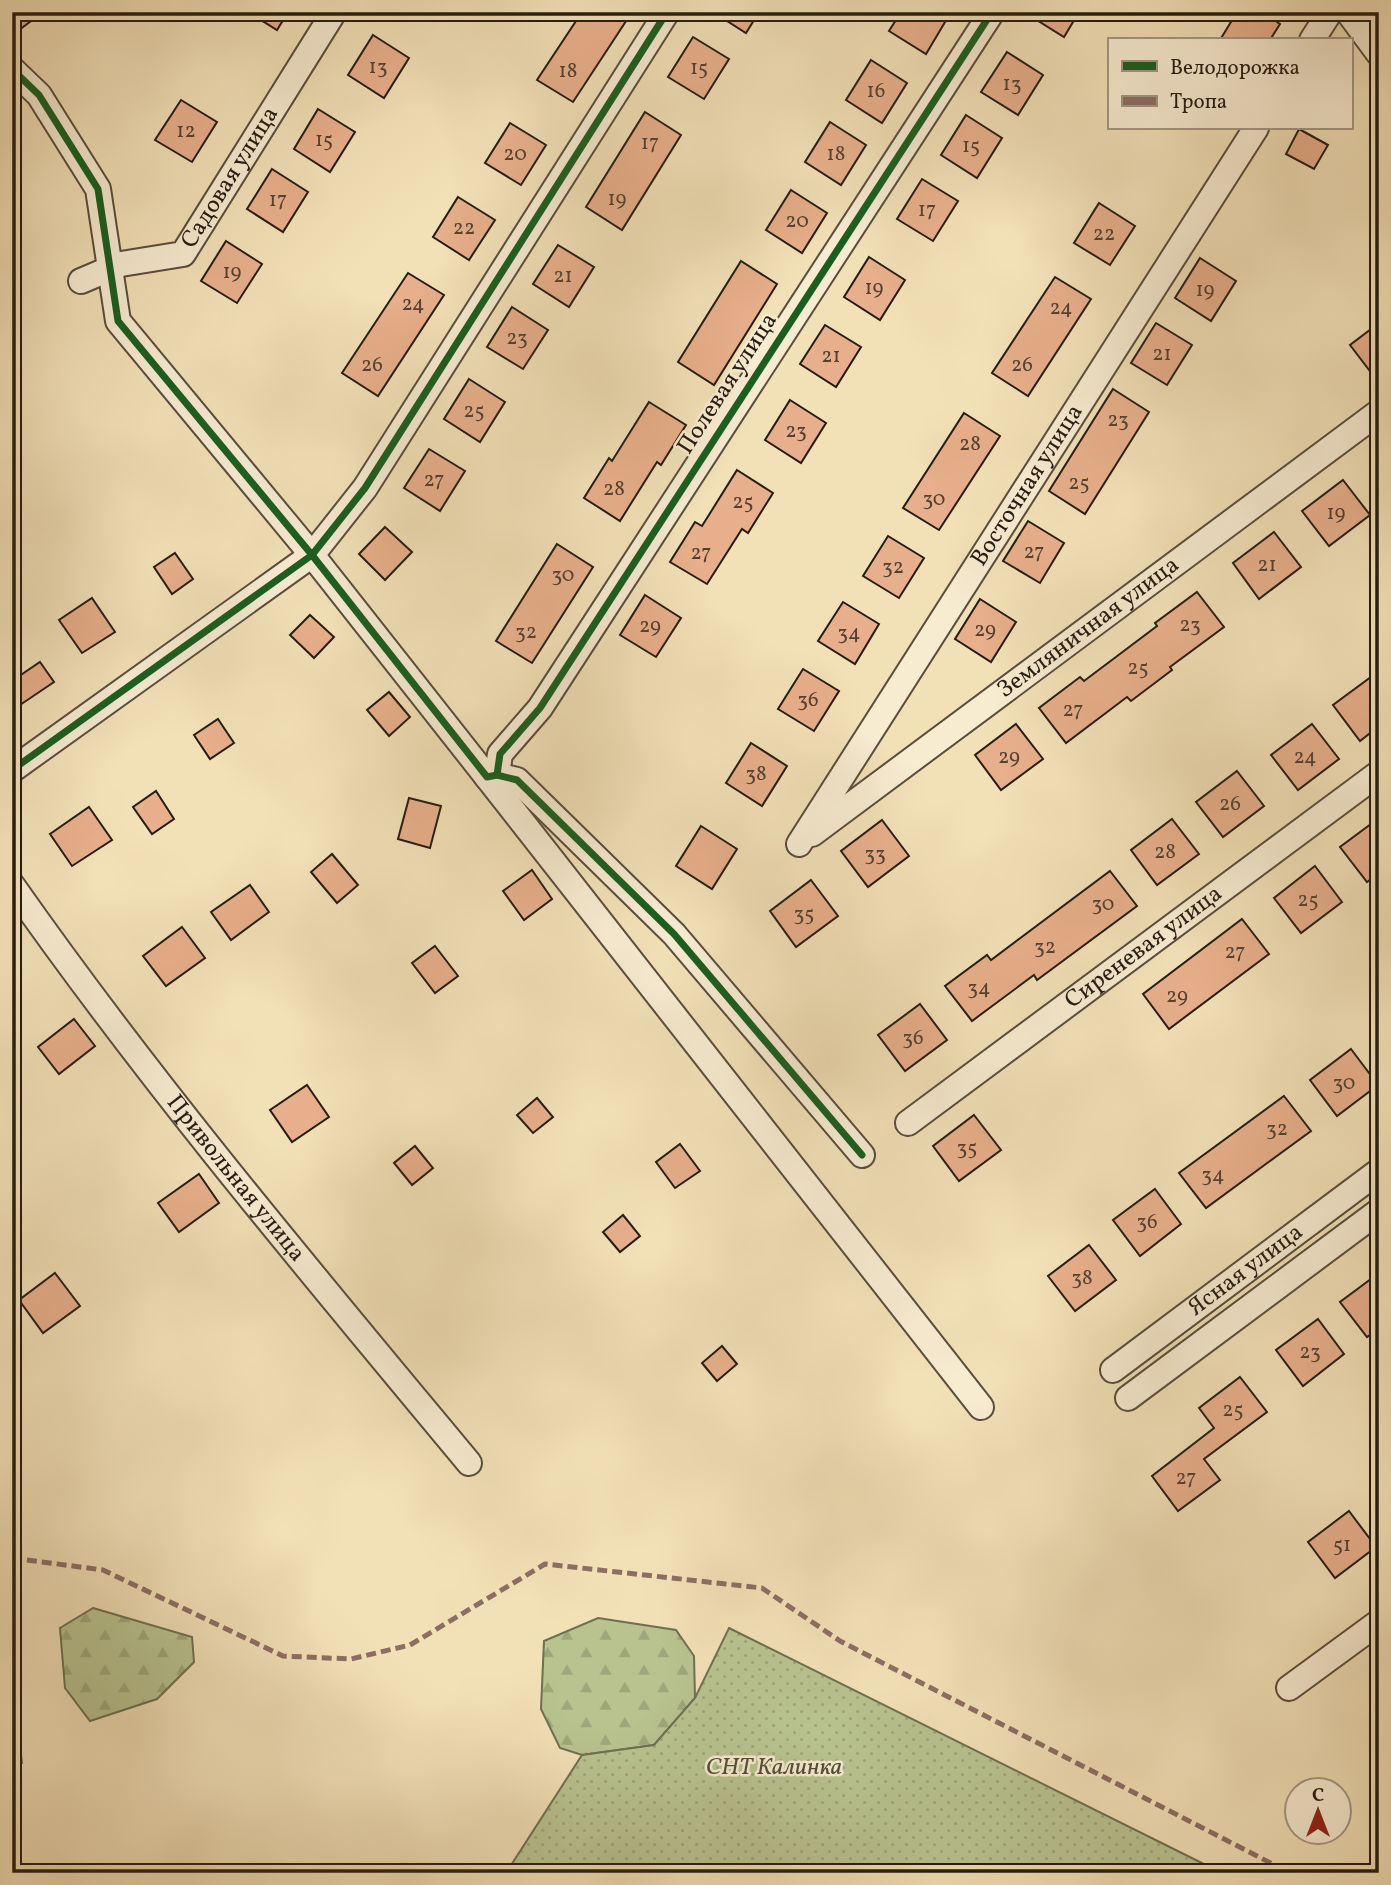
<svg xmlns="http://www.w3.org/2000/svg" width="1391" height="1885" font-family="Vollkorn,serif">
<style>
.forest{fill:url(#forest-firs);stroke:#6f7052;stroke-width:2}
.garden{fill:url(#garden-dots);stroke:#6f7052;stroke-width:2}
.building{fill:#e7af8b;stroke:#261c13;stroke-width:2}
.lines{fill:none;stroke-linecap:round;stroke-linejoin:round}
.minor-casing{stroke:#594d3c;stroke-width:28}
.minor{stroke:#f7ebd0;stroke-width:24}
.quiet{stroke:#8d6e63;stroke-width:5;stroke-dasharray:10 5;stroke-linecap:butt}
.cycleway-casing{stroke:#f7ebd0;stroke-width:11}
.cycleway{stroke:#1b5e20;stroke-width:7}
.labels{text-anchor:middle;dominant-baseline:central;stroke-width:5;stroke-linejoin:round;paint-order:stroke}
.number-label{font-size:21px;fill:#564131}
.street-label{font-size:24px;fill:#261c13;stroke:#f7ebd0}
.park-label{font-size:24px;font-style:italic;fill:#524e38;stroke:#f7ebd0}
</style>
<defs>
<pattern id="forest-firs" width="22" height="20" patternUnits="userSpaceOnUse" patternTransform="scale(1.75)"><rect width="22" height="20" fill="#b8c390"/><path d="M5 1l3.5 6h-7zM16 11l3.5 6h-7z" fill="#9ea77b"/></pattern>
<pattern id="garden-dots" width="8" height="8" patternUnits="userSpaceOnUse" patternTransform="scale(1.75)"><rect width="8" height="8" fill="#b8c390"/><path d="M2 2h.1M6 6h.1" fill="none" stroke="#9ea77b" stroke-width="1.8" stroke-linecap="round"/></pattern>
</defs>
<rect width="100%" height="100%" fill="#f2e0b7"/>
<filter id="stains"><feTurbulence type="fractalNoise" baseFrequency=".00286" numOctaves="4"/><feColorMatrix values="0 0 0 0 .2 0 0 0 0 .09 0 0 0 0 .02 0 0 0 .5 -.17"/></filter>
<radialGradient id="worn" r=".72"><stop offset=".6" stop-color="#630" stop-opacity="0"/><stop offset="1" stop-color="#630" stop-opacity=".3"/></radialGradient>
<g class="forest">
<polygon points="93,1608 192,1637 194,1662 157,1699 90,1721 65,1688 60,1628"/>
<polygon points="598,1618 676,1630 694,1656 695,1698 654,1745 582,1755 560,1748 541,1709 544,1641"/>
<polygon points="12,1688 22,1763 12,1768"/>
</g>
<polygon class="garden" points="729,1628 1222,1873 506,1873 582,1755 654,1745 695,1698"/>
<g class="building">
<polygon points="12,12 43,12 19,30 12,21"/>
<polygon points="248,12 288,12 277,30"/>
<polygon points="582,12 632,12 573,102 537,80"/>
<polygon points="713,12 759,12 746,33"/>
<polygon points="901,12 951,12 926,54 889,31"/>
<polygon points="1024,12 1079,12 1064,37"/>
<polygon points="1237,12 1262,12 1280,24 1270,40 1220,40"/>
<polygon points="373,35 409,58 384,98 348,75"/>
<polygon points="693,37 729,59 704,99 668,77"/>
<polygon points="1007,52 1043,75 1018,115 981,92"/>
<polygon points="871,60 907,83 882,123 846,100"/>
<polygon points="181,100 217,122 192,162 155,140"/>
<polygon points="318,109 355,132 330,172 294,149"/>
<polygon points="645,112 681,135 622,230 586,207"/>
<polygon points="966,115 1002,138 977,178 941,155"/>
<polygon points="830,122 866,145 841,185 805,162"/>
<polygon points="510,123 546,145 521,185 485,163"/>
<polygon points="1299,129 1328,145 1314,169 1286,154"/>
<polygon points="272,169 308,192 283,232 247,209"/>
<polygon points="922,179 958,201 933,241 897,219"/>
<polygon points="791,190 827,213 802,253 766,230"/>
<polygon points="458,197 495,220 469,260 433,237"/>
<polygon points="1099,203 1135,226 1110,265 1074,243"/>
<polygon points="226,241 262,264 237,303 201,281"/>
<polygon points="558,245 594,267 569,307 533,284"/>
<polygon points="869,257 905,280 880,320 844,297"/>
<polygon points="1200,258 1236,281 1211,321 1175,298"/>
<polygon points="741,261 777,284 714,385 678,362"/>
<polygon points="408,273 444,295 378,396 342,373"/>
<polygon points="1055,277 1091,299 1028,396 992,373"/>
<polygon points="512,307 548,330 523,369 487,347"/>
<polygon points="1156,323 1192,345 1167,385 1131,363"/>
<polygon points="1379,323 1379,383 1350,345"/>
<polygon points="825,325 861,347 836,387 800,364"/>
<polygon points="469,379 505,402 480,442 444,419"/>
<polygon points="1113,389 1149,412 1085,514 1049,491"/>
<polygon points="790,400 826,423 801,463 765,440"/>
<polygon points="649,402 686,425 661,465 657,462 620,521 584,498 609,458 612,461"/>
<polygon points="964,413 1000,436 939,530 903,508"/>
<polygon points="429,449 465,471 440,511 404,488"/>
<polygon points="737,470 773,493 748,533 742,529 707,584 670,562 695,522 702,526"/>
<polygon points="1343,480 1370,515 1329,546 1302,511"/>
<polygon points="1028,521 1064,543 1040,583 1003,561"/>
<polygon points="385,527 412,552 385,580 359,554"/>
<polygon points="1274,532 1301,567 1259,599 1233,563"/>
<polygon points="888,536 924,558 899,598 863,576"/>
<polygon points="557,544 593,567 532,663 496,641"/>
<polygon points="175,553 193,579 172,594 154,567"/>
<polygon points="1197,592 1224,627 1170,667 1172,670 1131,701 1127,697 1066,743 1039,708 1080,677 1084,681 1157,626 1155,623"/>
<polygon points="645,595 681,618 656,657 620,635"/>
<polygon points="92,598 115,632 82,653 59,620"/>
<polygon points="980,599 1016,622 991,662 955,639"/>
<polygon points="843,602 879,624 855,664 818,641"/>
<polygon points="310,615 334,637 314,658 290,635"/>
<polygon points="40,662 54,682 20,705 12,694 12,681"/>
<polygon points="803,669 839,691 814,731 778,709"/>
<polygon points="1379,671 1379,726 1360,741 1333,705"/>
<polygon points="389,692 410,717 389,736 367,710"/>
<polygon points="218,719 234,743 210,759 194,735"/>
<polygon points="1016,724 1043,759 1001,790 975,755"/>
<polygon points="1312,724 1339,759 1298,790 1271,755"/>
<polygon points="751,743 787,766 762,806 726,783"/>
<polygon points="1237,771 1264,806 1223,837 1196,802"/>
<polygon points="156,791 174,819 152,834 133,807"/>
<polygon points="409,798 441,806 430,848 398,839"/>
<polygon points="89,807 112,840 72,866 50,834"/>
<polygon points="1379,818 1379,873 1367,882 1340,847"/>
<polygon points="1172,819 1199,854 1157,885 1131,850"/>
<polygon points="882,820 909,856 868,887 841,851"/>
<polygon points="701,826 737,849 712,889 676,866"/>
<polygon points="332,854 358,885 337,903 311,872"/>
<polygon points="1315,866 1342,902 1301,933 1274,898"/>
<polygon points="532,870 552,899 524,920 503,891"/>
<polygon points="1110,871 1137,906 1037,980 1034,975 972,1021 945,986 987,955 991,960"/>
<polygon points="811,880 838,916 796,947 770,911"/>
<polygon points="250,885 269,912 231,940 211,912"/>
<polygon points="1242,919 1269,954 1169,1029 1143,994"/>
<polygon points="182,927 205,958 166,986 143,956"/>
<polygon points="435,946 458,976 435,993 412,963"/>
<polygon points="920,1004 947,1040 905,1071 878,1035"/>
<polygon points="74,1019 95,1046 59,1074 38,1047"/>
<polygon points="1351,1049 1378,1085 1337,1116 1310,1080"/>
<polygon points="307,1085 329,1117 292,1142 270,1110"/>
<polygon points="1284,1096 1311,1131 1206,1208 1179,1173"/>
<polygon points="537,1098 553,1117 533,1133 517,1115"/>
<polygon points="974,1115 1001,1150 959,1181 933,1146"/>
<polygon points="680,1144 700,1171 675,1188 656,1162"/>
<polygon points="415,1146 433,1168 412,1185 394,1163"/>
<polygon points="199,1174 219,1203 179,1232 158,1203"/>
<polygon points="1155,1189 1181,1224 1140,1256 1113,1220"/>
<polygon points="623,1215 640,1236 620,1252 603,1232"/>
<polygon points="1089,1245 1116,1280 1075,1311 1048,1276"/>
<polygon points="55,1273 80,1306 43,1333 19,1300"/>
<polygon points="1379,1273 1379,1328 1367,1337 1340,1302"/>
<polygon points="1318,1319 1344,1354 1303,1386 1276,1350"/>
<polygon points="722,1346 737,1364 717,1381 702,1363"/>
<polygon points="1240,1377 1267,1412 1204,1459 1220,1480 1178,1511 1152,1476 1214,1428 1199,1408"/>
<polygon points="1349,1511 1376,1547 1335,1578 1308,1542"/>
</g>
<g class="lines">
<defs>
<g id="minor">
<polyline points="1348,12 1379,54"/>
<polyline points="1312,40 1330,12"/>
<polyline points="12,69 39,95 98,189 118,321 312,555 487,777 497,775 517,780 674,934 862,1155"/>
<path id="s1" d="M81 281 121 264 183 254 334 12"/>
<polyline points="12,770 312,555 365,488 667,12"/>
<polyline points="497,775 500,754 540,708 992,12"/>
<polyline points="487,777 981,1407"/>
<path id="s2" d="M812 834 1379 412"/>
<path id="s3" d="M799 844 1256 128"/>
<path id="s4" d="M12 885C153 1086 312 1274 469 1463"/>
<path id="s5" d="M908 1123 1379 773"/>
<path id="s6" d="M1113 1370 1379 1171"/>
<polyline points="1128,1398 1379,1211"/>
<polyline points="1289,1688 1379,1622"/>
</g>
</defs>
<use href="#minor" class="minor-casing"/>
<use href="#minor" class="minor"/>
<polyline class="quiet" points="12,1558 103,1570 283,1656 351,1659 410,1645 545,1564 762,1588 840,1641 1290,1873"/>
<defs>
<g id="cycleway">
<polyline points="12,69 39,95 98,189 118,321 312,555 487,777 497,775 517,780 674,934 862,1155"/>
<polyline points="12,770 312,555 365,488 667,12"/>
<polyline points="497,775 500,754 540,708 992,12"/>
</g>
</defs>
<use href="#cycleway" class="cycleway-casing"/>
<use href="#cycleway" class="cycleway"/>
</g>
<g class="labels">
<g class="number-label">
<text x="378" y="67">13</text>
<text x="699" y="68">15</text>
<text x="568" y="71">18</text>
<text x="1012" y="84">13</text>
<text x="876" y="91">16</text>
<text x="186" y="131">12</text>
<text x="324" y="140">15</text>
<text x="650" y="143">17</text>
<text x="971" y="146">15</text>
<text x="515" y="154">20</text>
<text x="836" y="154">18</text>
<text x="617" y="199">19</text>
<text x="278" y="200">17</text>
<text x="927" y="210">17</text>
<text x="797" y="221">20</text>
<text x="464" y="228">22</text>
<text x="1104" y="234">22</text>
<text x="232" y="272">19</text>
<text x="563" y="276">21</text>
<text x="874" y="288">19</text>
<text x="1205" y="290">19</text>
<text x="413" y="304">24</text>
<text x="1061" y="308">24</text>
<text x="517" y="338">23</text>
<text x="1162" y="354">21</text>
<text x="831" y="356">21</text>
<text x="372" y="365">26</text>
<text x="1022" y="365">26</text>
<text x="474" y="411">25</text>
<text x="1118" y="420">23</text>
<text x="796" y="431">23</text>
<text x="970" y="444">28</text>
<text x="434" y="480">27</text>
<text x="1079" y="483">25</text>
<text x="614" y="489">28</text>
<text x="934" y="499">30</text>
<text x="743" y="502">25</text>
<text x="1336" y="513">19</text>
<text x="1034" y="552">27</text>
<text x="701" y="553">27</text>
<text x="1267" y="565">21</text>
<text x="893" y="567">32</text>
<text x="563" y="575">30</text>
<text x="1190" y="625">23</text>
<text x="650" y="626">29</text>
<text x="985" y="630">29</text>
<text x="526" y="632">32</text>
<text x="849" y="633">34</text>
<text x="1138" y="668">25</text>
<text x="808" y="700">36</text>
<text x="1073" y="710">27</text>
<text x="1009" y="757">29</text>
<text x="1305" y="757">24</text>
<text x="756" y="774">38</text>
<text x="1230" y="804">26</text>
<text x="1165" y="852">28</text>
<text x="875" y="854">33</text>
<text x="1308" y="900">25</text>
<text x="1103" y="904">30</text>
<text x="804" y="914">35</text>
<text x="1045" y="947">32</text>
<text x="1235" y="952">27</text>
<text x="979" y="988">34</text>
<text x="1177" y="996">29</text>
<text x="913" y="1038">36</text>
<text x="1344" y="1083">30</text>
<text x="1277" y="1129">32</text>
<text x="967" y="1148">35</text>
<text x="1213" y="1175">34</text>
<text x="1147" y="1222">36</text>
<text x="1082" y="1278">38</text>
<text x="1310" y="1352">23</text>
<text x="1233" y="1410">25</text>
<text x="1186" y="1478">27</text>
<text x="1342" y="1545">51</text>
</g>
<g class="street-label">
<text stroke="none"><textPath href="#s1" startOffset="196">Садовая улица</textPath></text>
<text transform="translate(728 384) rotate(-57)">Полевая улица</text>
<text stroke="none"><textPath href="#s3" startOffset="425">Восточная улица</textPath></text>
<text stroke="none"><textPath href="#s2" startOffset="345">Земляничная улица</textPath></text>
<text stroke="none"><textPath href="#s5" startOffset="294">Сиреневая улица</textPath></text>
<text stroke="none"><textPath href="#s4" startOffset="369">Привольная улица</textPath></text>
<text stroke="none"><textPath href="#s6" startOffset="166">Ясная улица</textPath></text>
</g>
<g class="park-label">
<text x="774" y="1768">СНТ Калинка</text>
</g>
</g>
<rect width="1391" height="1885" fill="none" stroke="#f2e0b7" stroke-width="42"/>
<rect x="14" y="14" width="1363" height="1857" fill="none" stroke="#261c13" stroke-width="3.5"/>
<rect x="21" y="21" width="1349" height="1843" fill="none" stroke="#261c13" stroke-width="2"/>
<rect x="1108" y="38" width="245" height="91" fill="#f7ebd0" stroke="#a39884" stroke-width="2"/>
<rect x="1122" y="61" width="35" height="10" fill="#1b5e20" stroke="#a39884" stroke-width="2"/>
<text x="1170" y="74" font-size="21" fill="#261c13">Велодорожка</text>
<rect x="1122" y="96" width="35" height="10" fill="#8d6e63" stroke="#a39884" stroke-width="2"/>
<text x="1170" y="108" font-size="21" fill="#261c13">Тропа</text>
<g transform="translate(1318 1811)"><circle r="33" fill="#f7ebd0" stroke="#a39884" stroke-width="2"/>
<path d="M0-5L12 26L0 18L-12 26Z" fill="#8f2418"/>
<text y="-10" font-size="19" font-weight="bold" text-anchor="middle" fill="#261c13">С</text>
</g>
<rect width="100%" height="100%" filter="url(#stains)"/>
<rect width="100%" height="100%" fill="url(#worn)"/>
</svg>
